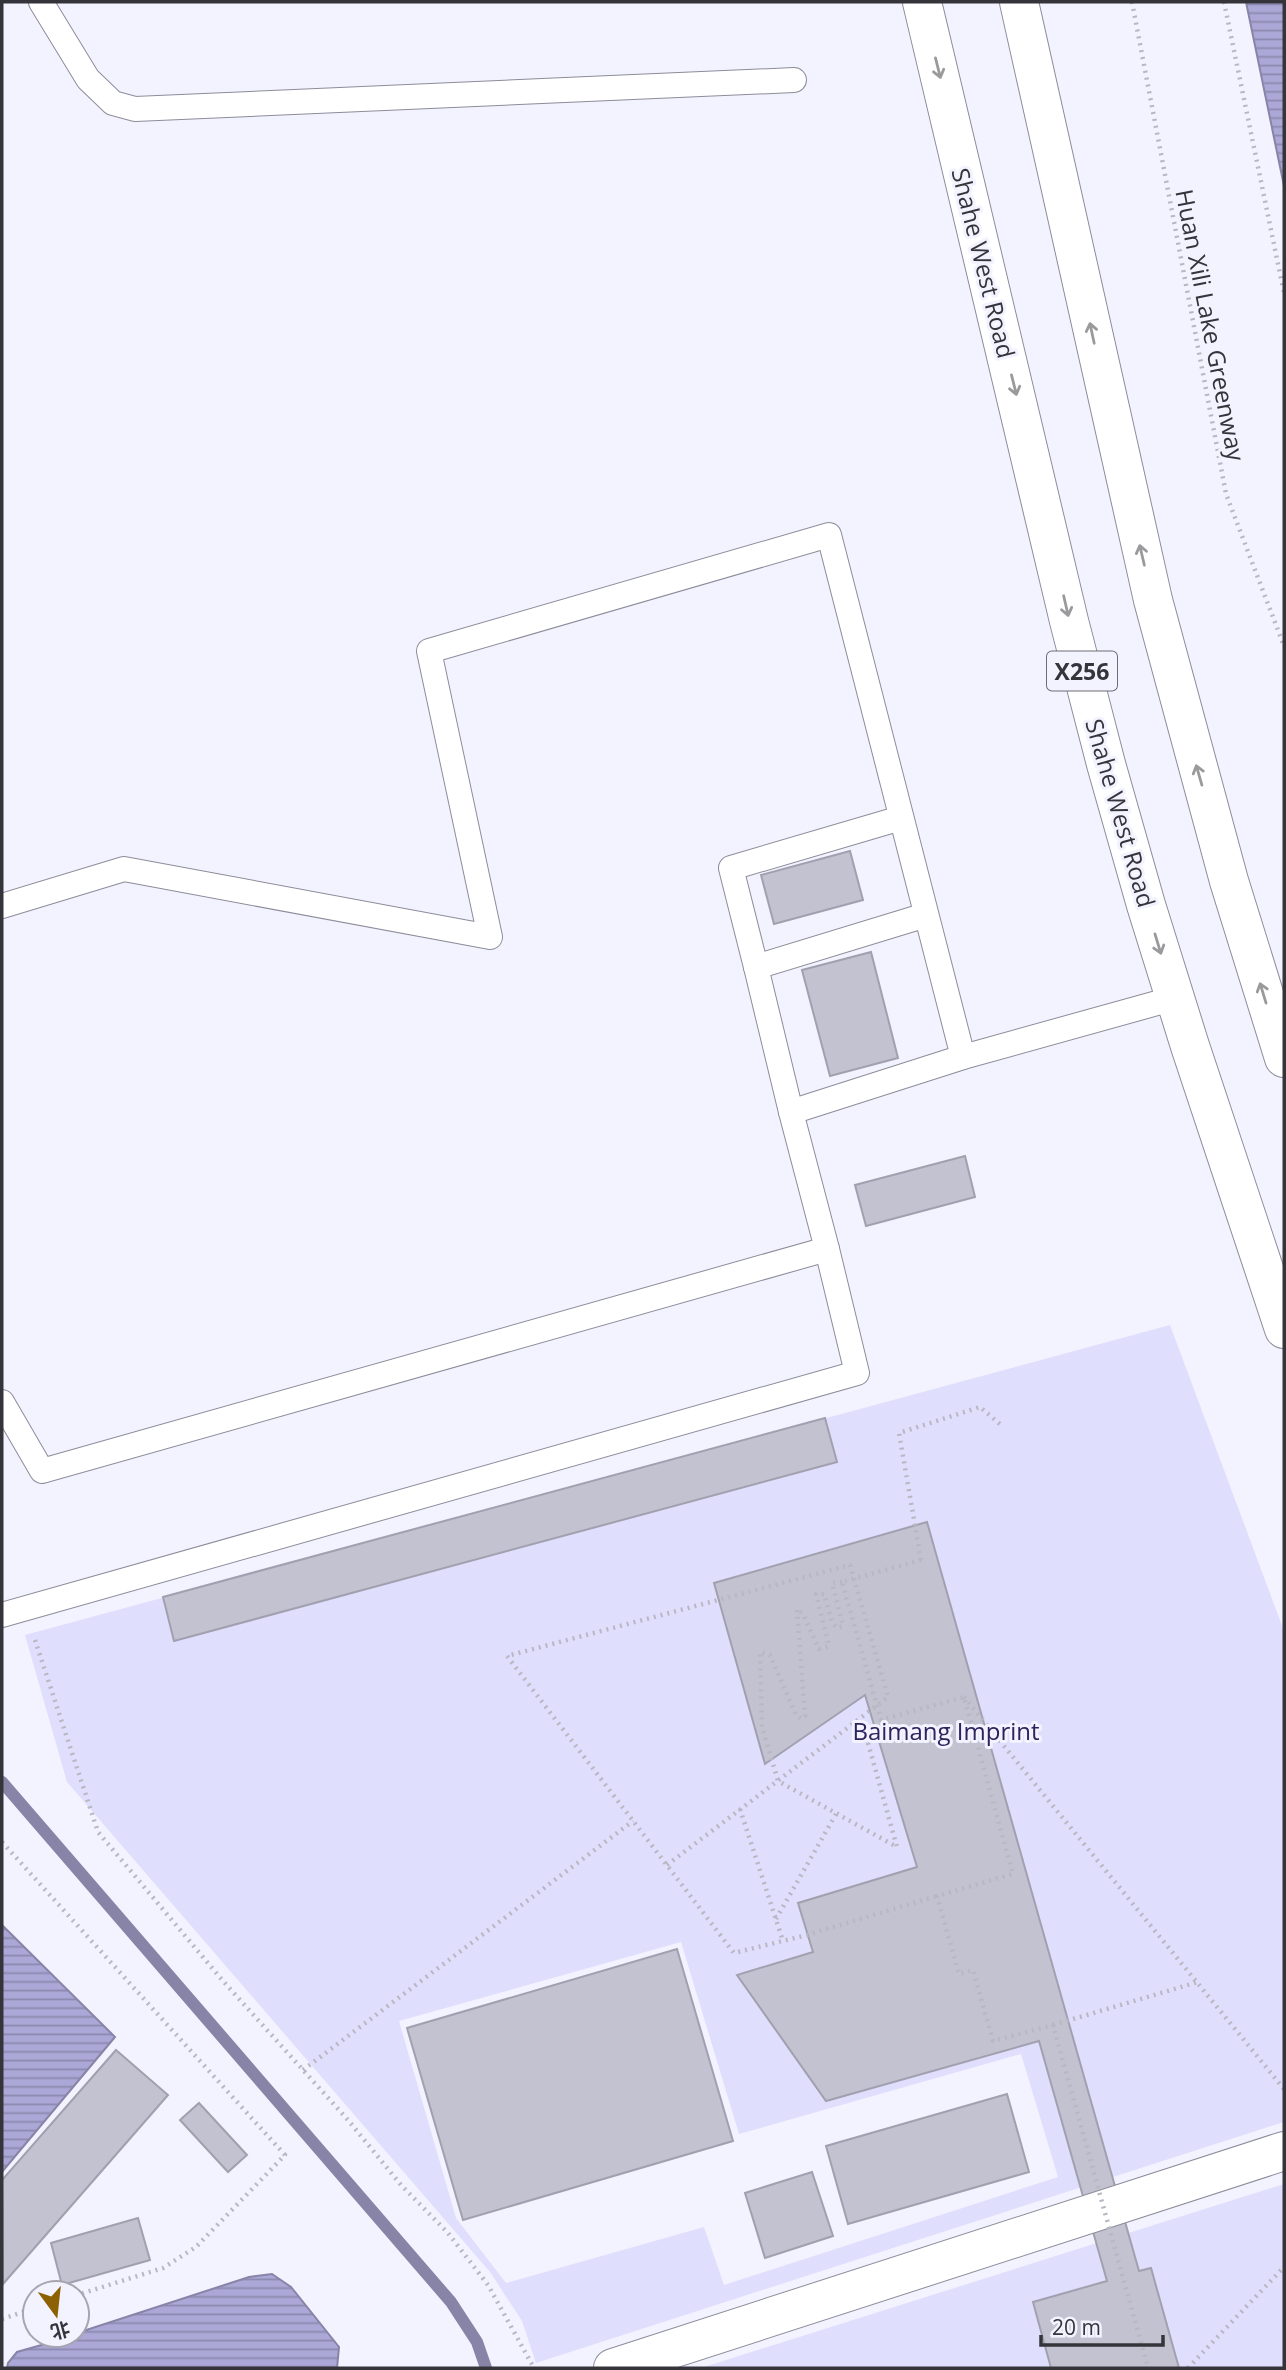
<svg xmlns="http://www.w3.org/2000/svg" width="1286" height="2370" font-family="'Open Sans','Noto Sans SC',sans-serif">
<style>
.park{fill:#e0defd;fill-rule:evenodd}
.water{fill:url(#water-rules);stroke:#8784a7;stroke-width:2}
.lines{fill:none;stroke-linecap:round;stroke-linejoin:round}
.stream{stroke:#8784a7;stroke-width:12}
.building{fill:#c3c2d1;stroke:#a1a0af;stroke-width:2}
.service-casing{stroke:#8d8c9a;stroke-width:26}
.minor-casing{stroke:#8d8c9a;stroke-width:40}
.primary-casing{stroke:#8d8c9a;stroke-width:40}
.path{stroke:#b8b7c2;stroke-width:4.5;stroke-dasharray:2 5;stroke-linecap:butt}
.service{stroke:#fff;stroke-width:24}
.minor{stroke:#fff;stroke-width:38}
.primary{stroke:#fff;stroke-width:38}
.path-bridge{stroke:#b8b7c2;stroke-width:4.5;stroke-dasharray:2 5;stroke-linecap:butt}
.oneway{stroke:#9a9a9c}
.labels{text-anchor:middle;dominant-baseline:central;stroke-width:6;stroke-linejoin:round;paint-order:stroke}
.shield{fill:#f3f2ff;stroke:#6d6d75;stroke-width:2}
.shield-label{font-size:23px;font-weight:bold;fill:#34343a}
.street-label{font-size:24px;fill:#34343a;stroke:#f3f2ff}
.park-label{font-size:24px;fill:#2f235c;stroke:#f3f2ff}
</style>
<defs>
<pattern id="water-rules" width="6" height="5" patternUnits="userSpaceOnUse" patternTransform="scale(1.75)"><rect width="6" height="5" fill="#aba7d6"/><path d="M0 2.5h6" fill="none" stroke="#8c89af"/></pattern>
</defs>
<rect width="100%" height="100%" fill="#f3f2ff"/>
<g class="park">
<path d="M1170 1325 1284 1631V2122L536 2363 522 2321 490 2272 67 1782 25 1635ZM681 1942 739 2134 1021 2054 1058 2177 724 2285 704 2227 506 2283 456 2218 399 2021Z"/>
<polygon points="1284,2184 1284,2368 701,2368"/>
</g>
<g class="water">
<polygon points="1246,2 1284,2 1284,186"/>
<polygon points="2,1925 115,2037 2,2172"/>
<polygon points="272,2274 291,2287 339,2347 337,2368 7,2368 8,2363 17,2352 77,2335 77,2333 249,2277"/>
</g>
<g class="lines">
<polyline class="stream" points="2,1782 451,2302 477,2342 486,2368"/>
</g>
<g class="building">
<polygon points="850,851 863,900 774,924 761,875"/>
<polygon points="871,952 898,1058 830,1076 802,970"/>
<polygon points="965,1156 975,1197 866,1226 855,1185"/>
<polygon points="825,1418 837,1462 174,1641 163,1597"/>
<polygon points="927,1522 1139,2271 1151,2268 1179,2368 1051,2368 1033,2302 1107,2281 1039,2041 826,2101 737,1975 813,1952 798,1903 917,1867 865,1695 765,1764 714,1583"/>
<polygon points="677,1949 733,2141 463,2220 407,2028"/>
<polygon points="116,2050 168,2095 3,2284 2,2180"/>
<polygon points="1007,2094 1029,2172 848,2224 826,2146"/>
<polygon points="199,2103 247,2155 228,2172 180,2120"/>
<polygon points="812,2172 833,2236 765,2258 745,2193"/>
<polygon points="138,2218 150,2260 62,2285 51,2243"/>
</g>
<g class="lines">
<defs>
<g id="service">
<polyline points="41,2 88,79 113,103 135,109 794,80"/>
<polyline points="2,906 124,869 490,937 429,651 829,535 963,1057"/>
<polyline points="756,967 731,868 901,818"/>
<polyline points="791,1112 756,967 926,915"/>
<polyline points="2,1402 42,1471 827,1249 791,1112 963,1057 1175,998"/>
<polyline points="2,1615 857,1373 827,1249"/>
</g>
<polyline id="minor" points="613,2368 1284,2151"/>
<g id="primary">
<polyline points="922,2 1069,621 1106,764 1146,905 1190,1046 1284,1329"/>
<polyline points="1019,2 1153,600 1229,881 1284,1058"/>
</g>
</defs>
<use href="#service" class="service-casing"/>
<use href="#minor" class="minor-casing"/>
<use href="#primary" class="primary-casing"/>
<g class="path">
<polyline points="1132,2 1226,494 1284,646"/>
<polyline points="1224,2 1284,293"/>
<polyline points="921,1560 899,1433 980,1407 1001,1425"/>
<polyline points="842,1582 832,1583 843,1626 837,1628 832,1622 824,1594 816,1594 829,1646 819,1649 803,1614 797,1609 805,1716 801,1719 796,1715 770,1655 760,1652 762,1727 778,1781 897,1847 861,1718"/>
<polyline points="35,1640 98,1832 223,1981 348,2120 401,2185 448,2233 488,2285 534,2368"/>
<polyline points="964,1697 1284,2089"/>
<polyline points="740,1809 783,1941"/>
<polyline points="2,1842 285,2155 196,2247 163,2268 77,2295"/>
<polyline points="667,1865 888,1697 850,1565 507,1656 734,1953 807,1935 937,1896"/>
<polyline points="776,1919 836,1814"/>
<polyline points="1053,2025 1198,1982"/>
<polyline points="303,2070 633,1821"/>
<polyline points="2,2319 35,2308"/>
<polyline points="1188,2368 1284,2267"/>
</g>
<use href="#service" class="service"/>
<use href="#minor" class="minor"/>
<use href="#primary" class="primary"/>
<polyline class="path-bridge" points="921,1560 842,1582 881,1720 964,1697 1013,1874 937,1896 959,1974 973,1970 993,2041 1053,2025 1148,2368"/>
</g>
<defs><path id="oneway-shaft" d="M-6 0H5M1.5-3L5.5 0L1.5 3" fill="none" stroke-width="1.6" stroke-linecap="round" stroke-linejoin="round" transform="scale(1.75)"/></defs>
<g class="oneway">
<use href="#oneway-shaft" transform="translate(938 68) rotate(76)"/>
<use href="#oneway-shaft" transform="translate(1092 333) rotate(-102)"/>
<use href="#oneway-shaft" transform="translate(1014 385) rotate(76)"/>
<use href="#oneway-shaft" transform="translate(1142 555) rotate(-103)"/>
<use href="#oneway-shaft" transform="translate(1066 606) rotate(77)"/>
<use href="#oneway-shaft" transform="translate(1199 775) rotate(-106)"/>
<use href="#oneway-shaft" transform="translate(1158 944) rotate(73)"/>
<use href="#oneway-shaft" transform="translate(1263 993) rotate(-107)"/>
</g>
<g class="labels">
<rect class="shield" x="1047" y="651.5" width="70" height="39" rx="5"/>
<g class="shield-label">
<text x="1082" y="671">X256</text>
</g>
<g class="street-label">
<text transform="translate(984 263) rotate(76)">Shahe West Road</text>
<text transform="translate(1211 325) rotate(79)">Huan Xili Lake Greenway</text>
<text transform="translate(1121 813) rotate(74)">Shahe West Road</text>
</g>
<g class="park-label">
<text x="946" y="1730">Baimang Imprint</text>
</g>
</g>
<rect width="1286" height="2370" fill="none" stroke="#34343a" stroke-width="7"/>
<g transform="translate(56 2314) rotate(165)"><circle r="33" fill="#f3f2ff" stroke="#a7a6b0" stroke-width="2"/>
<path d="M0-5L12 26L0 18L-12 26Z" fill="#8b6102"/>
<text y="-10" font-size="19" font-weight="bold" text-anchor="middle" fill="#34343a">北</text>
</g>
<path d="M1041 2335v10h122v-10" fill="none" stroke="#34343a" stroke-width="3.5"/>
<text x="1052" y="2335" font-size="21" fill="#34343a" stroke="#f3f2ff" stroke-width="5" paint-order="stroke">20 m</text>
</svg>
